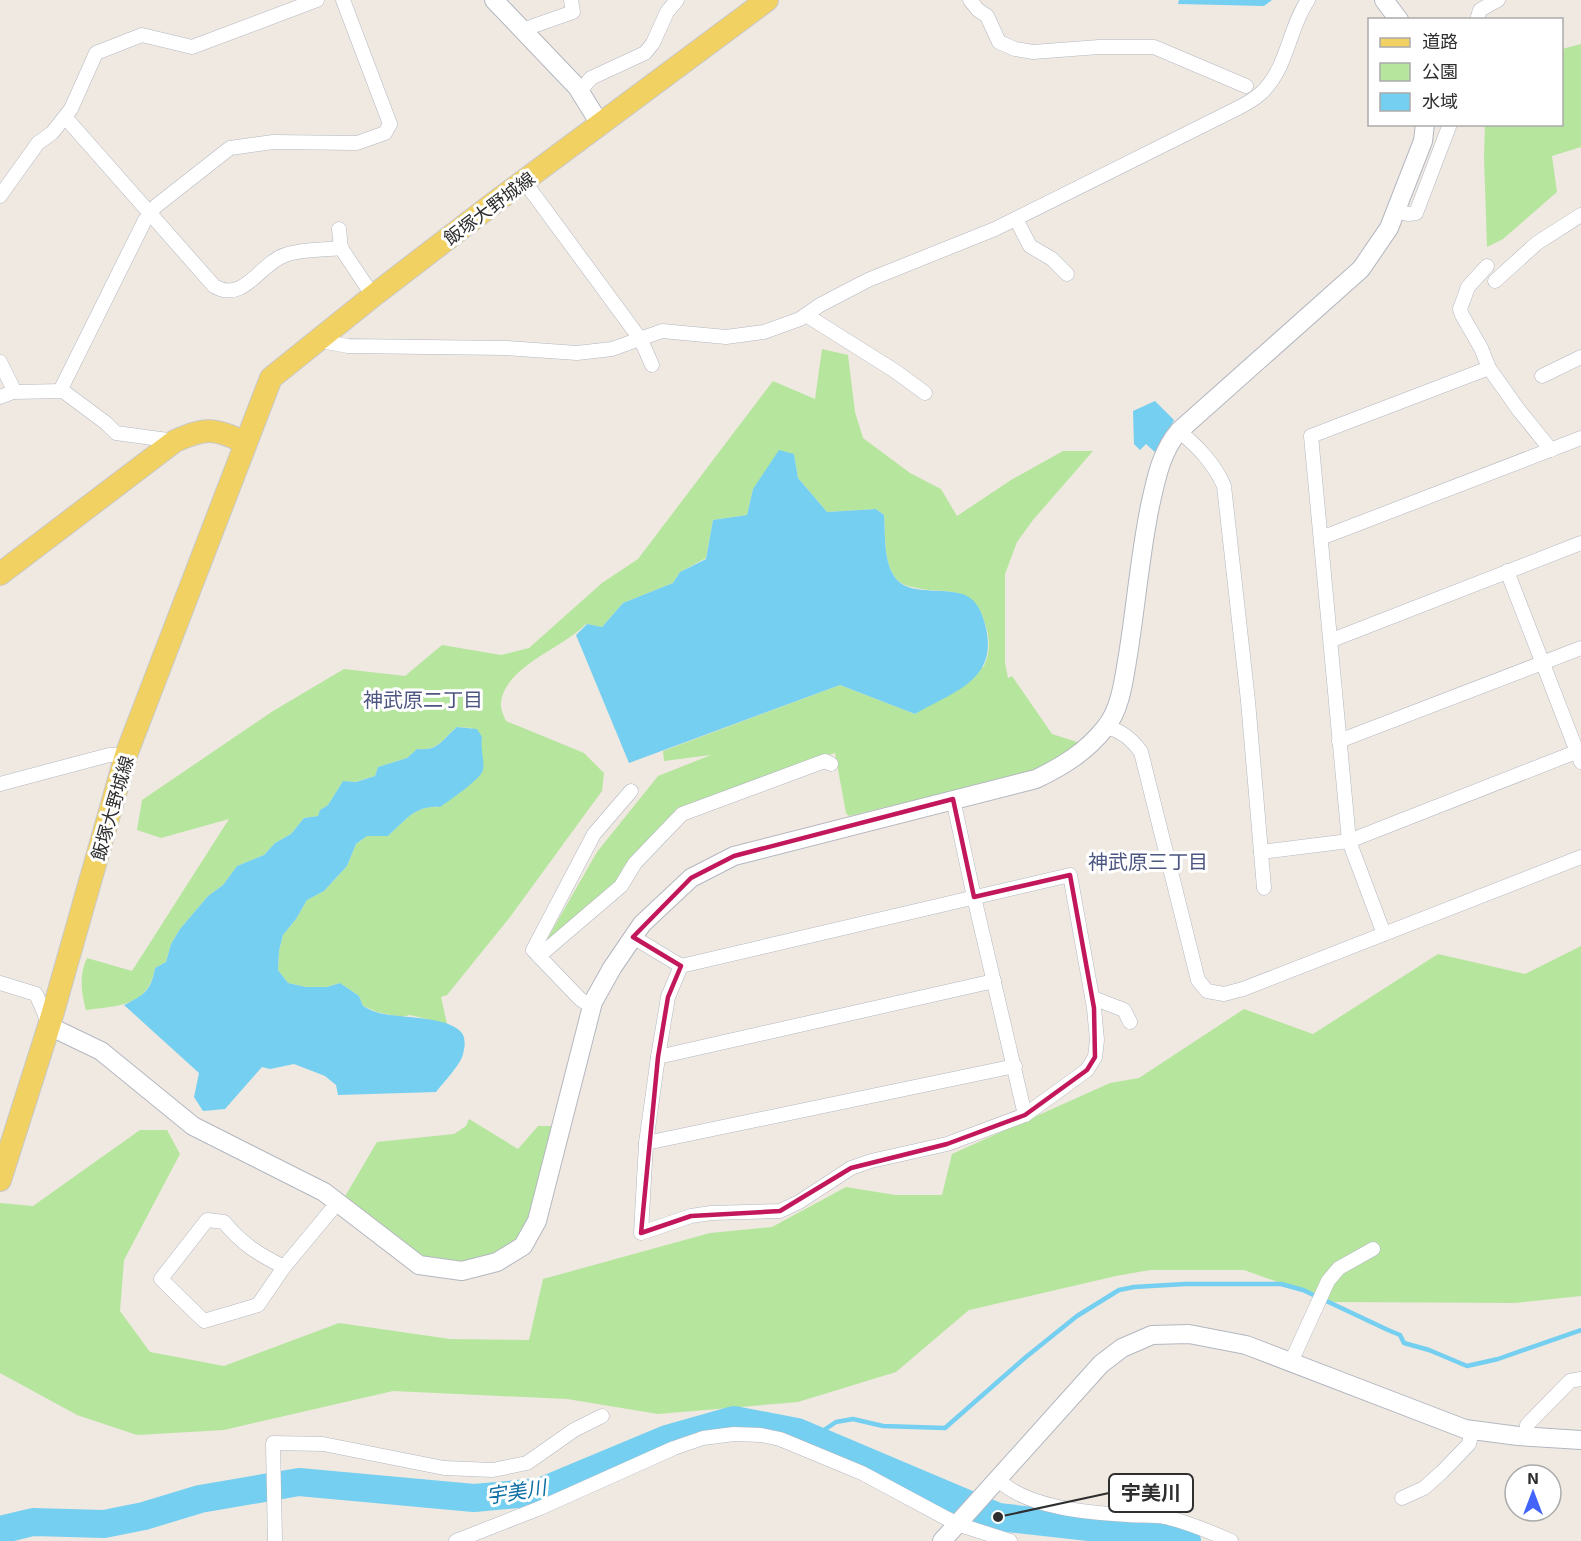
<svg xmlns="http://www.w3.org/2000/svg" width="1581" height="1541" font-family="'Exo 2','Noto Sans JP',sans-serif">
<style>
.green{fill:#b6e59e}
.water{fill:#75cff0}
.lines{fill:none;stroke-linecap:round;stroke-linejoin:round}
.stream{stroke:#75cff0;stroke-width:4.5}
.river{stroke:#75cff0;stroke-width:28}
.minor-casing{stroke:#b4b7c1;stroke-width:15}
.tertiary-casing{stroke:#b4b7c1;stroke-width:20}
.primary-casing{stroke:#c9c9c9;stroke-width:24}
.minor{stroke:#fff;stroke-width:14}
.tertiary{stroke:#fff;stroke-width:18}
.primary{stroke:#f2d163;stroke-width:22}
.marked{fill:none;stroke:#c2185b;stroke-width:4.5;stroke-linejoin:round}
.labels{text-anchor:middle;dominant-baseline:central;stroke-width:6;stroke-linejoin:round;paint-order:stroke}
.street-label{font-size:18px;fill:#2e2e2e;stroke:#fff}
.neighbourhood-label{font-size:20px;fill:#4d5680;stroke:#fff}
.water-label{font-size:20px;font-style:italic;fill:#0d6fa3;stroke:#fff}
.leader{fill:none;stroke:#2e2e2e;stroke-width:2}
.callout-dot{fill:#2e2e2e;stroke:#fff;stroke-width:2}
.callout{fill:#fff;stroke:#2e2e2e;stroke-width:2}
.callout-label{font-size:20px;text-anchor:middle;font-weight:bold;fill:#2e2e2e}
</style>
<rect width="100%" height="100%" fill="#efe9e1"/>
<g class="green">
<polygon points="1581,44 1581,147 1552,156 1557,192 1503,239 1487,247 1484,157 1485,125 1562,124 1562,49"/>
<path d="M822 349 848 355 855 412 863 438 910 473 941 489 957 516 1011 480 1063 451H1093L1033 520 1017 542 1005 574V663L1008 678 1012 676 1052 734 1080 743 1035 771 849 816 846 813 835 753 783 769 681 809 624 866 614 885 542 948 597 852 658 776 711 755 664 761 663 751 840 685 915 714 984 666C990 652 990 641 986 626 974 583 951 595 916 588 913 587 906 586 903 584 882 572 886 536 884 515L876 509 827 512 798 478 794 454 753 489 747 515 713 520 706 558 680 572 673 583 623 603 602 627 586 624C563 648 504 667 501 703 500 709 504 716 506 721L584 753 604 773 602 791 510 917 447 995 441 997 447 1024 410 1015 401 1017 377 1012 363 1006 359 996 340 983 327 987H306L288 983 278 970 279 951 283 935 296 919 307 900 324 891 347 866 356 844 367 836H388C405 821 415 805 440 807L461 790 472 728 457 727C441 739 440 751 417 749L407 758 378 767 375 776 355 782 343 781 328 805 320 810 319 816 304 818 291 834 275 843 264 855 237 866 223 885 208 896 180 929 171 944 166 962 155 968C149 1006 118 1006 86 1010 81 993 79 974 87 958L132 971 229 819 161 838 137 830 142 800 273 711 344 669 405 676 442 645 501 655 529 648 602 583 638 559 773 381 815 399Z"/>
<polygon points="1581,946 1581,1296 1515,1303 1334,1302 1244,1270 1150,1270 1116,1276 969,1310 896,1372 798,1402 658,1414 567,1399 393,1391 224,1430 137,1435 77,1415 0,1373 0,1203 33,1206 140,1130 167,1130 180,1154 124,1260 120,1311 150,1352 224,1366 339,1323 450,1339 529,1340 543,1279 710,1233 772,1227 846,1187 895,1195 942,1195 952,1154 1110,1083 1139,1078 1244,1009 1313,1034 1438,954 1525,974"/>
<polygon points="469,1119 518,1149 538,1126 553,1126 530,1219 513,1243 478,1263 427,1260 344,1198 377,1142 454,1134 466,1126"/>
</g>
<g class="water">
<polygon points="1179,0 1272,0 1264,6 1178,4"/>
<polygon points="1155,401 1174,420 1157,454 1146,444 1140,450 1134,444 1133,411"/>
<path d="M779 450 794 454 798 478 827 512 876 509 884 515C886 537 882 570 902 584 917 594 948 588 965 595 977 600 982 613 985 624 1000 680 955 691 915 714L840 685 629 763 576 635 587 624 602 627 623 603 673 583 680 572 706 559 713 520 747 515 753 489Z"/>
<path d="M457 727 477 729 482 737C480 749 485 763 483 770 481 779 449 801 440 807 415 805 405 821 388 836H367L356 844 347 866 324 891 307 900 296 919 283 935 279 951 278 970 288 983 306 987H327L340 983 359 996 363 1006C367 1008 372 1011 376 1012 397 1019 446 1015 461 1032 466 1037 465 1047 463 1054 461 1064 443 1083 436 1092L338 1095 336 1085 325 1076 294 1064 270 1069 262 1067 225 1109 203 1111 194 1097 199 1073 124 1005C144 995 151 991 155 968L166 962 171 944 180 929 208 896 223 885 237 866 264 855 275 843 291 834 304 818 318 816 320 810 328 805 343 781 356 782 375 776 378 767 407 758 417 749C440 751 441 740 457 727Z"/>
</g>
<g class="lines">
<polyline class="stream" points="812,1438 836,1422 853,1419 883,1426 945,1428 1026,1357 1077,1316 1119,1290 1134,1287 1185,1284 1281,1284 1303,1290 1388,1330 1400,1335 1404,1343 1429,1350 1467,1366 1498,1359 1581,1330"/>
<polyline class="river" points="0,1530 33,1522 104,1524 144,1516 200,1499 299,1482 474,1498 540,1492 667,1439 734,1420 797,1432 998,1517 1179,1537 1187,1541"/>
<defs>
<g id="minor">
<polyline points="970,0 978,10 987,16 999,42 1015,49 1033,52 1099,47 1154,47 1246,86"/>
<polyline points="1477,20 1480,10 1498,0"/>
<polyline points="522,30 573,12 571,0"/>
<polyline points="580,91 591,78 645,53 653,43 667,12 677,0"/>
<path d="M65 117 214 286C244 304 260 263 285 255 302 249 323 250 341 248"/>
<polyline points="524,181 641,340 652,365"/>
<polyline points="0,196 38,143 52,133 71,109 96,53 142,35 192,47 317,0"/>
<polyline points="1397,211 1408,214 1416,213 1450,124"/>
<polyline points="1016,219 1030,246 1052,259 1067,274"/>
<polyline points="339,229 341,248 373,296"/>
<polyline points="1487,266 1468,287 1460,309 1462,315 1481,348 1489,368 1518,409 1551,450"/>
<polyline points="1495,281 1537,243 1581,215"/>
<polyline points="806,315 895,371 925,393"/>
<path d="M316 340 348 346 506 348 577 353 612 349 662 331 726 337 764 332 800 319 820 305 868 280 995 229 1236 109C1244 105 1253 100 1260 94 1288 69 1288 29 1308 0"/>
<polyline points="0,362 12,386 13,392"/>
<polyline points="1542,376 1581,357"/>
<polyline points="60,391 145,220 156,206 230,148 273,142 357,143 385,133 390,124 343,0"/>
<polyline points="0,397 13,392 63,391 106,423 116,433 175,441"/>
<path d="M1179 431C1198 447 1214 463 1224 486L1248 701 1261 852 1349 841 1581 750"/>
<polyline points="1321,538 1581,438"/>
<polyline points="1507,571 1581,762"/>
<polyline points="1332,640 1581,543"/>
<path d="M1107 727C1122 731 1132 739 1141 752L1198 980 1207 991 1224 994 1243 989 1581 857"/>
<polyline points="1339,741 1581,648"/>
<polyline points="0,784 109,755 126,755"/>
<polyline points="953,799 974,897 1025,1115"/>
<polyline points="1261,852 1264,888"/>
<polyline points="1384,934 1349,841 1311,436 1489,368"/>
<polyline points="633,937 681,966 1070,875 1094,1008 1097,1040 1095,1057 1087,1070 1025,1115 947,1144 871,1161 851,1168 799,1202 780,1211 711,1213 691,1216 641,1233 646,1143 658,1057 668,997 681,966"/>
<polyline points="539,956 621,886 635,863 682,814 825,761 831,764"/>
<polyline points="0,983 36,994 49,1024"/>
<polyline points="1093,998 1124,1010 1130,1022"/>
<polyline points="592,1007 580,999 533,950 594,834 631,791"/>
<polyline points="658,1057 994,981"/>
<polyline points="646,1143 1015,1066"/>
<path d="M207 1220 224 1222C242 1244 258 1254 284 1267L258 1305 204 1321 161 1279Z"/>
<polyline points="284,1267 338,1202"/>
<polyline points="1291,1362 1328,1281 1339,1268 1373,1249"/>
<polyline points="1526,1436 1527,1425 1570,1381 1581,1379"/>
<path d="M997 1478C1024 1508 1090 1513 1128 1515 1141 1516 1154 1515 1165 1517 1187 1522 1211 1532 1231 1541"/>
<polyline points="1402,1498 1424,1488 1442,1472 1469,1444 1472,1430"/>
<polyline points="275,1541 273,1443 323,1444 444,1468 493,1470 527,1463 574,1430 602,1416"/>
<polyline points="456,1541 540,1508 674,1448 703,1438 734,1434 761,1435 780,1439 862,1473 957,1524 1010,1541"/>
</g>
<g id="tertiary">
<polyline points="494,0 577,87 600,124"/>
<polyline points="1384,0 1399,20"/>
<path d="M49 1026 101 1051 193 1126 324 1192 419 1265 462 1271 497 1262 523 1246 537 1221 593 1002 612 968 642 924 691 878 734 856 1036 779C1063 766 1086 752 1105 728 1121 709 1124 678 1128 655 1136 605 1140 555 1150 506 1156 479 1161 452 1179 431L1361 269 1389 228 1423 141 1425 124"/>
<polyline points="942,1541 1101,1364 1122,1348 1152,1335 1189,1334 1246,1345 1465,1429 1518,1436 1581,1440"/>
</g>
<g id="primary">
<path d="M0 574 175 441C205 428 215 427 245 443"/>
<polyline points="0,1180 49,1026 126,755 271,378 373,296 494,203 767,0"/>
</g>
</defs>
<use href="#minor" class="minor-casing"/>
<use href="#tertiary" class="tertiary-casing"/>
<use href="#primary" class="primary-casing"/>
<use href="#minor" class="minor"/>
<use href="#tertiary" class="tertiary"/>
<use href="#primary" class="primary"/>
</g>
<path class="marked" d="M953 799 974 897 1070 875 1094 1008 1095 1057 1087 1070 1025 1115 947 1144 851 1168 780 1211 691 1216 641 1233 658 1057 668 997 681 966 633 937 691 878 734 856Z"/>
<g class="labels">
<g class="street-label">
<text transform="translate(489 208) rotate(-37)">飯塚大野城線</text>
<text transform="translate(112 808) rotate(-74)">飯塚大野城線</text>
</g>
<g class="neighbourhood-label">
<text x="423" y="699">神武原二丁目</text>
<text x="1148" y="861">神武原三丁目</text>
</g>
<g class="water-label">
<text transform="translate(516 1491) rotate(-9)">宇美川</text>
</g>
</g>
<path class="leader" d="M998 1517L1109 1493"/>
<circle class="callout-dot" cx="998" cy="1517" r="6"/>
<rect class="callout" x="1109" y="1474" width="84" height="38" rx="6"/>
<g class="callout-label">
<text x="1151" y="1500">宇美川</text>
</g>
<rect x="1368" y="18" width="195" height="108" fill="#ffffff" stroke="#ababab" stroke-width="1.5"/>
<rect x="1380" y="38" width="30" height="9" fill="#f2d163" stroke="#ababab" stroke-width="1.5"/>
<text x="1422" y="48" font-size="18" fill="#2e2e2e">道路</text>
<rect x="1380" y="63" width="30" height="18" fill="#b6e59e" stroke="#ababab" stroke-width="1.5"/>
<text x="1422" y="78" font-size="18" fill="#2e2e2e">公園</text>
<rect x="1380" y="93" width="30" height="18" fill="#75cff0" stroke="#ababab" stroke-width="1.5"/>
<text x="1422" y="108" font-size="18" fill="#2e2e2e">水域</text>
<g transform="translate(1533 1493)"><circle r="28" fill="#ffffff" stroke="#ababab" stroke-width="1.5"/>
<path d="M0-4.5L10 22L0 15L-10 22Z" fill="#4264fb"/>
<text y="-9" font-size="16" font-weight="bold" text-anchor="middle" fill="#2e2e2e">N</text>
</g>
</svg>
